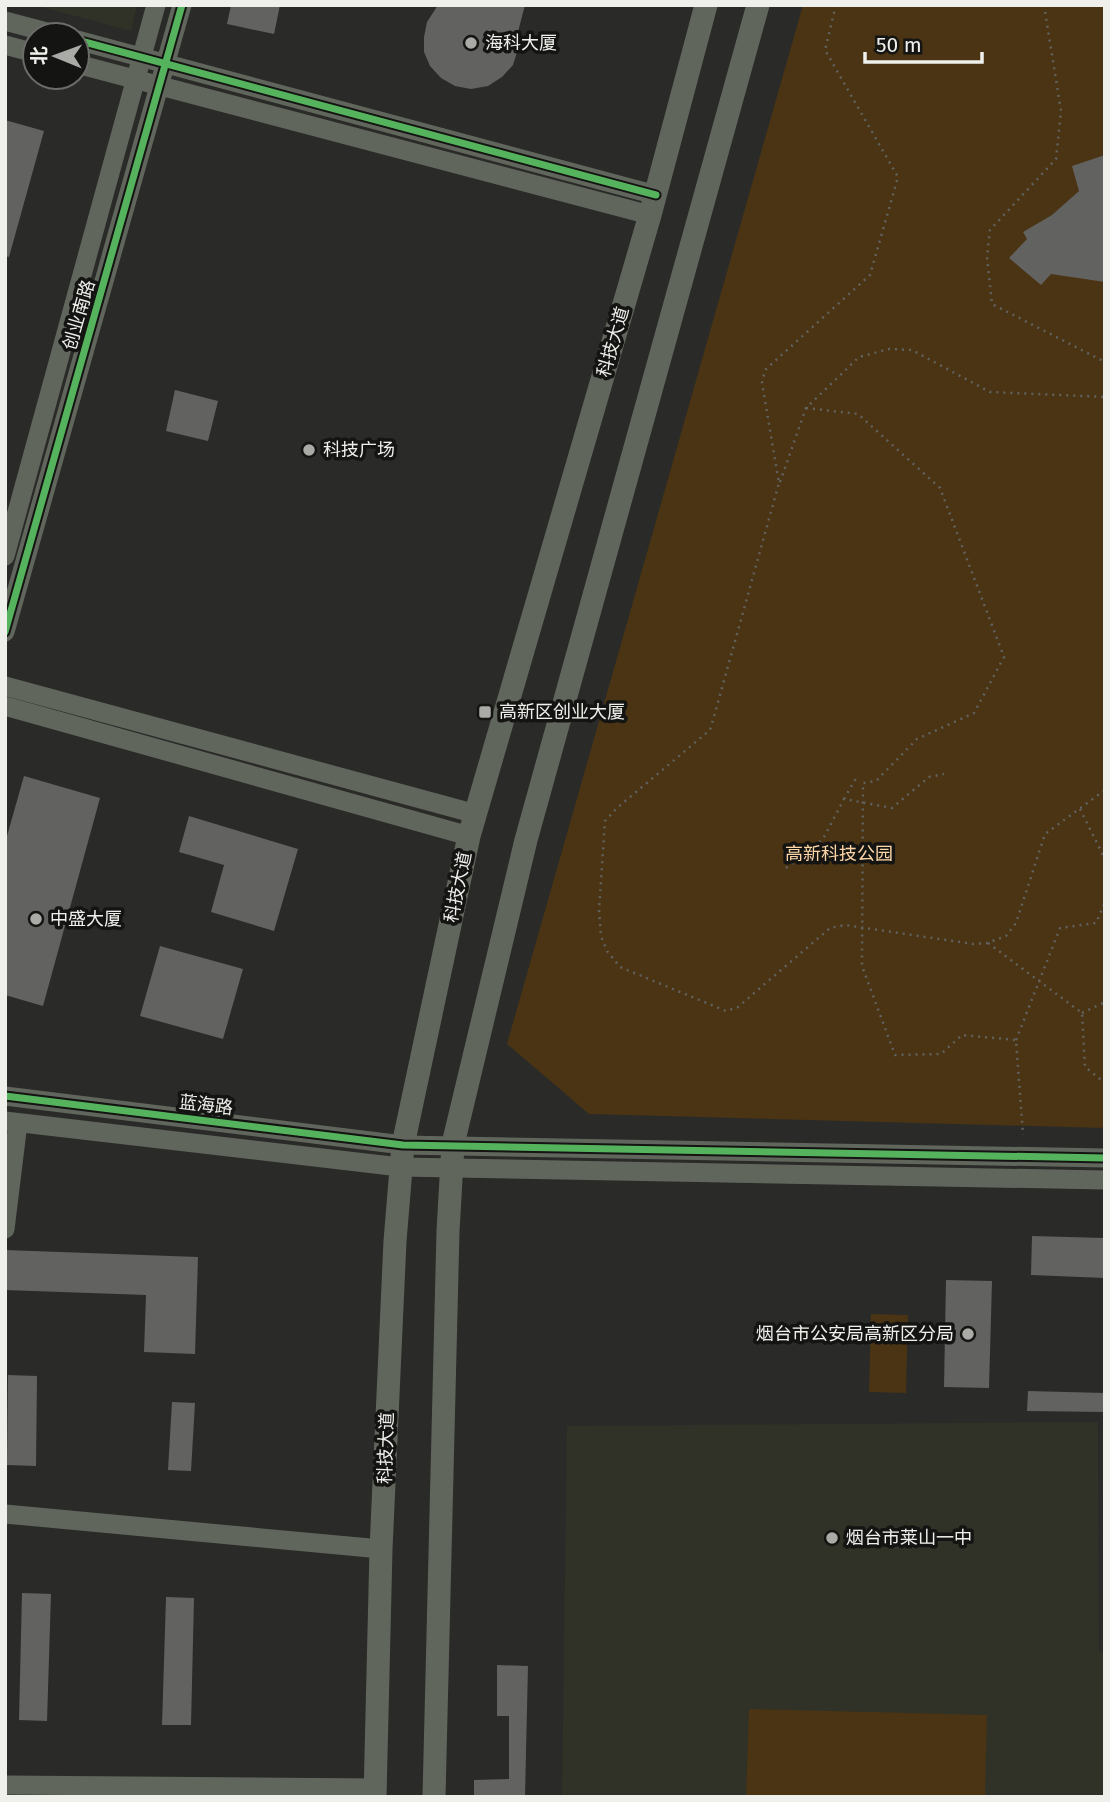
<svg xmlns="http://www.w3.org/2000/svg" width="1110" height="1802" font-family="'Fira Sans','Noto Sans SC',sans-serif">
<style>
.built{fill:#303127}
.green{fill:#4a3414}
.building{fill:#626260}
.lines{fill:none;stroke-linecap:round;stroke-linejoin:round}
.path{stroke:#61625e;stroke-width:2.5;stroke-dasharray:2 5;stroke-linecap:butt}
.minor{stroke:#61665d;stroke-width:19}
.major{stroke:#61665d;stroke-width:23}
.cycleway-casing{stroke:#141412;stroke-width:11}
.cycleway{stroke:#56b35d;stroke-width:7}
.poi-dot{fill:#aaaaa7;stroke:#141412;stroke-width:2.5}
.labels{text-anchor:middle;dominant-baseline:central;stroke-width:7;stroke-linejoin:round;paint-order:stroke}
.poi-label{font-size:18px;fill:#efefec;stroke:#141412;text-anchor:start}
.street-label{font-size:18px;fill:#efefec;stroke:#141412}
.park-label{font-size:18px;fill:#fdd6a7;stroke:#141412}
</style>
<rect width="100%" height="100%" fill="#2a2b28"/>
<g class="built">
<polygon points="34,5 137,5 131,31"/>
<polygon points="1098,1422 1099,1651 1105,1652 1105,1797 562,1797 567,1426"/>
</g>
<g class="green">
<polygon points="803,5 1105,5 1105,1128 589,1114 507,1044"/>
<polygon points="871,1314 908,1315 906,1393 869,1392"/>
<polygon points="749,1709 987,1715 985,1797 746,1797"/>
</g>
<g class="building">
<polygon points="231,5 280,5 274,34 227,24"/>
<polygon points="438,5 525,5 518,32 518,49 513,65 502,77 488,86 471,89 455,86 441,78 430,66 424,52 424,37 427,22"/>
<polygon points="5,120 44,131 9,257 5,256"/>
<polygon points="1105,155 1105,282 1051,274 1041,285 1009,258 1027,239 1023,232 1052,215 1079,191 1072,166"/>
<polygon points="175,390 218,401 208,441 166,431"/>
<polygon points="24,776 100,798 43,1006 5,995 5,843"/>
<polygon points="189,816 298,849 274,931 211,912 224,865 179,852"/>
<polygon points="160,946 243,969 223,1039 140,1016"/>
<polygon points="1032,1236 1105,1238 1105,1278 1031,1275"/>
<polygon points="5,1250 198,1257 195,1354 144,1352 146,1295 5,1290"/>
<polygon points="946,1280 992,1281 989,1388 944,1387"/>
<polygon points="8,1375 37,1376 36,1466 7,1465"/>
<polygon points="1028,1391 1105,1393 1105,1412 1027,1411"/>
<polygon points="172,1402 195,1403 191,1471 168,1470"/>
<polygon points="22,1593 51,1594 47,1721 19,1720"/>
<polygon points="166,1597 194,1598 191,1725 162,1725"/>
<polygon points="497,1665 528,1666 525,1797 474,1797 474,1780 509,1779 509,1716 497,1716"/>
</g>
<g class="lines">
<g class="path">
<polyline points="836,5 825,50 898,177 870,275 765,370 762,383 779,483 715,713 710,730 617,808 605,821 599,910 601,936 607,951 620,967 726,1011 738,1007 830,928 845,925 973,944 987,943 1006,936 1016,923 1045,834 1105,790"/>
<polyline points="1044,5 1061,111 1056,159 990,230 987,257 992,304 1105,362"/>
<polyline points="806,408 858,414 940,488 1004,657 974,713 917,739 876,781 863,783 862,966 895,1055 941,1054 962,1035 1016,1040 1023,1135"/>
<polyline points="780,482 806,408 859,357 889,349 912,350 990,392 1105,397"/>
<polyline points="844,799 856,778"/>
<polyline points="1080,809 1105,859"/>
<polyline points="786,868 823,839 844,799 892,808 929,777 944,774"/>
<polyline points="988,943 1082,1013 1085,1067 1105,1083"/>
<polyline points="1082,1013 1105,1002"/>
<polyline points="1016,1040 1060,928 1096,923 1105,902"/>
</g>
<g class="minor">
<polyline points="5,21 58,35"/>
<polyline points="77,40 656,195"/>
<polyline points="5,45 35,53"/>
<polyline points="77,64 650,215"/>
<polyline points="5,556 156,5"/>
<polyline points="5,632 182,5"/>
<polyline points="5,686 476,814"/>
<polyline points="5,706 469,836"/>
<polyline points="5,1096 403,1145 1105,1158"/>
<polyline points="5,1121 400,1167 1105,1180"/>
<polyline points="5,1229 18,1123"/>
<polyline points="5,1514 381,1549"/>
<polyline points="5,1785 375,1788"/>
</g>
<g class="major">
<polyline points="375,1797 381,1549 395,1241 403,1145 469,836 650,215 706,5"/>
<polyline points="434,1797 448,1231 453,1144 526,840 758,5"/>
</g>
<defs>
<g id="cycleway">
<polyline points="77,40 656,195"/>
<polyline points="5,632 182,5"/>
<polyline points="5,1096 403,1145 1105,1158"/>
</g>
</defs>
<use href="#cycleway" class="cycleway-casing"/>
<use href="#cycleway" class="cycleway"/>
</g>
<g class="poi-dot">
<circle cx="471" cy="43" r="7"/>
<circle cx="309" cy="450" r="7"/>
<rect x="478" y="705" width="14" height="14" rx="3.5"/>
<circle cx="36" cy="919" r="7"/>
<circle cx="968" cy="1334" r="7"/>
<circle cx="832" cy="1538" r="7"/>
</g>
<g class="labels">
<g class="poi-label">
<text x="485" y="43">海科大厦</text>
<text x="323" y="450">科技广场</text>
<text x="499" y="712">高新区创业大厦</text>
<text x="50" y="919">中盛大厦</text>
<text x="954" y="1334" text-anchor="end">烟台市公安局高新区分局</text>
<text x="846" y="1538">烟台市莱山一中</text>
</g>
<g class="street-label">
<text transform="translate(79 315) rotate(-74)">创业南路</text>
<text transform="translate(613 342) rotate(-74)">科技大道</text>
<text transform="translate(458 887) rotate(-78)">科技大道</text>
<text transform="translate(206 1105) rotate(7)">蓝海路</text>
<text transform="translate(386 1448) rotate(-88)">科技大道</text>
</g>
<g class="park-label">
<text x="839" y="854">高新科技公园</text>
</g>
</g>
<rect width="1110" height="1802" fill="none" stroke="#efefec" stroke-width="14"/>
<g transform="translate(56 56) rotate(271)"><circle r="33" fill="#141412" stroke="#6c6c69" stroke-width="2"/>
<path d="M0-5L12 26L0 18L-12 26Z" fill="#aaaaa7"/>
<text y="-10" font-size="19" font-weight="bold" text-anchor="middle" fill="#efefec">北</text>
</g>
<path d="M865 52v10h117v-10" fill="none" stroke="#efefec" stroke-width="3.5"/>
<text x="876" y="52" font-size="21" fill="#efefec" stroke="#141412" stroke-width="5" paint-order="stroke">50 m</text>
</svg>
